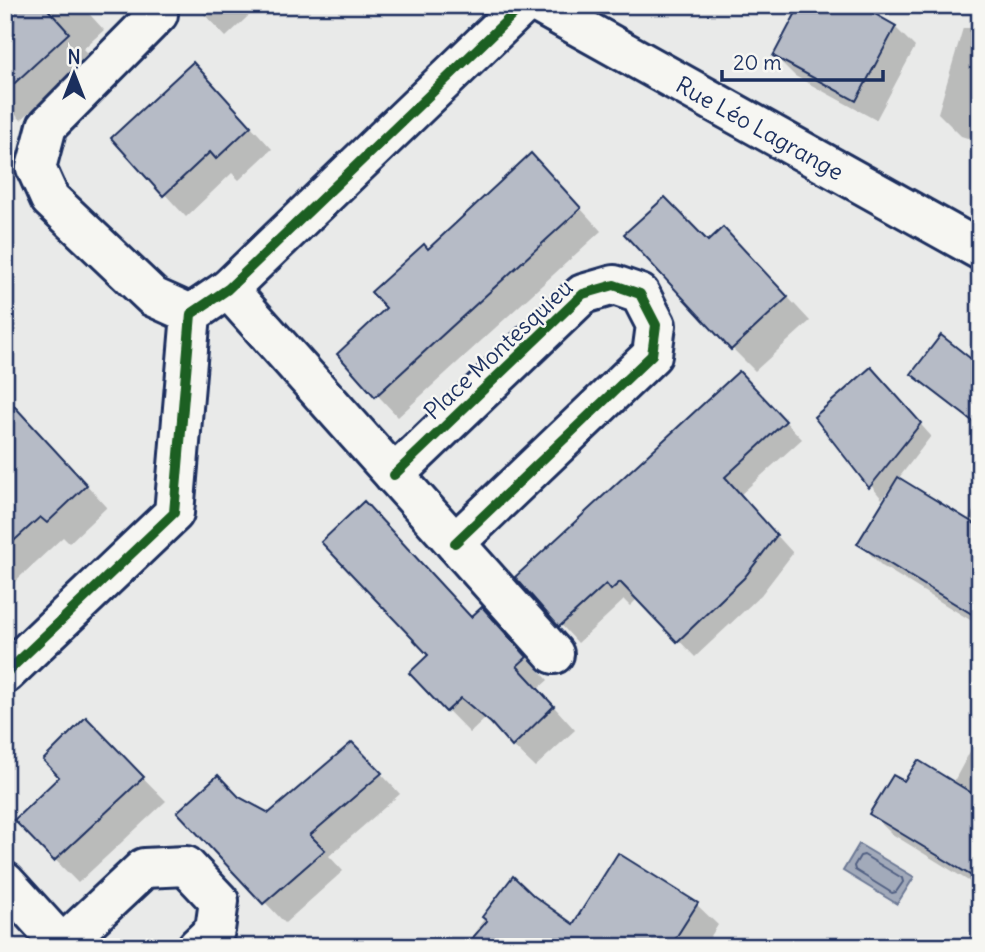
<svg xmlns="http://www.w3.org/2000/svg" width="985" height="952" font-family="Delius,sans-serif">
<style>
.water{fill:#a2aaba;stroke:#6c7995;stroke-width:2}
.shadow{fill:#0003}
.lines{fill:none;stroke-linecap:round;stroke-linejoin:round}
.shore{stroke:#516083;stroke-width:2}
.building{fill:#b6bbc6;stroke:#1b2f5e;stroke-width:2}
.minor-casing{stroke:#1b2f5e;stroke-width:44}
.minor{stroke:#f6f6f2;stroke-width:38}
.cycleway-casing{stroke:#f6f6f2;stroke-width:15}
.cycleway{stroke:#1b5e20;stroke-width:10}
.labels{text-anchor:middle;dominant-baseline:central;stroke-width:5;stroke-linejoin:round;paint-order:stroke}
.street-label{font-size:23px;fill:#1b2f5e;stroke:#f6f6f2}
</style>
<rect width="100%" height="100%" fill="#e9eae9"/>
<filter id="ink" filterUnits="userSpaceOnUse"><feTurbulence type="fractalNoise" baseFrequency=".0143" numOctaves="2"/><feDisplacementMap in="SourceGraphic" scale="14" xChannelSelector="R" yChannelSelector="G"/><feConvolveMatrix kernelMatrix="1 2 1 2 8 2 1 2 1" color-interpolation-filters="sRGB"/></filter>
<g filter="url(#ink)">
<polygon class="water" points="859,844 914,877 897,904 843,871"/>
<g class="shadow">
<polygon points="5,5 81,5 104,30 83,49 90,56 21,120 5,104"/>
<polygon points="195,5 260,5 226,37"/>
<polygon points="802,5 870,5 867,12 895,27 915,47 876,120 795,76 775,56"/>
<polygon points="963,28 980,28 980,142 961,136 938,113"/>
<polygon points="214,86 272,149 239,180 232,173 186,217 113,138"/>
<polygon points="552,177 601,231 398,417 339,354 388,308 428,251"/>
<polygon points="708,243 746,252 810,321 755,371 732,348"/>
<polygon points="882,381 931,436 898,479 967,521 980,500 980,626 882,566 859,543 892,489 890,488 882,499 816,418"/>
<polygon points="756,391 802,439 740,495 793,553 761,595 695,657 638,598 630,606 624,600 578,643 517,577"/>
<polygon points="5,424 48,443 107,507 69,543 63,537 11,585 6,580"/>
<polygon points="482,609 548,680 538,689 575,730 535,767 485,719 470,733 411,673"/>
<polygon points="980,733 980,888 892,834 871,814 904,784 953,783"/>
<polygon points="109,743 166,801 78,883 16,820"/>
<polygon points="372,764 400,794 329,856 343,871 285,923 179,812 240,800 269,816"/>
<polygon points="513,879 533,897 573,927 697,905 718,925 704,947 464,947"/>
</g>
<g class="lines">
<polygon class="shore" points="864,855 902,878 903,882 896,892 892,893 855,870 854,866 860,856"/>
</g>
<g class="building">
<polygon points="5,5 44,5 69,33 5,92"/>
<polygon points="800,5 859,5 896,26 856,101 773,56"/>
<polygon points="193,62 251,126 216,159 210,152 163,196 111,138"/>
<polygon points="531,153 581,208 375,397 337,354 386,308 371,292 424,244 428,249"/>
<polygon points="665,197 708,241 723,227 788,297 731,350 624,234"/>
<polygon points="941,335 980,366 980,427 911,374"/>
<polygon points="871,367 921,423 869,488 814,417"/>
<polygon points="739,371 786,421 725,477 777,535 744,578 677,642 620,582 611,590 606,584 559,627 515,577"/>
<polygon points="5,396 87,485 47,523 40,517 5,549"/>
<polygon points="898,477 980,527 980,619 857,544"/>
<polygon points="364,501 471,617 482,607 527,657 517,666 554,706 512,747 491,723 461,698 446,712 409,673 428,655 321,542"/>
<polygon points="86,717 144,777 54,861 14,820 59,777 43,760"/>
<polygon points="352,742 382,773 310,835 325,850 263,904 177,812 218,775 239,797 269,813"/>
<polygon points="918,760 980,798 980,881 869,814 893,775 904,781"/>
<polygon points="618,853 698,903 670,947 465,947 487,921 482,917 513,876 534,896 573,924"/>
</g>
<g class="lines">
<defs>
<g id="minor">
<polyline points="151,5 158,14 47,126 36,168 50,199 153,297 191,314"/>
<path id="s1" d="M540 5 980 250"/>
<polyline points="228,289 554,654"/>
<polyline points="394,475 583,294 614,285 640,294 656,325 652,355 455,543"/>
<polyline points="5,674 174,513 191,314 228,289 523,5"/>
<polyline points="5,882 64,947"/>
<polyline points="62,945 144,868 186,866 219,901 215,930 197,947"/>
</g>
</defs>
<use href="#minor" class="minor-casing"/>
<use href="#minor" class="minor"/>
<defs>
<g id="cycleway">
<polyline points="394,475 583,294 614,285 640,294 656,325 652,355 455,543"/>
<polyline points="5,674 174,513 191,314 228,289 523,5"/>
</g>
</defs>
<use href="#cycleway" class="cycleway-casing"/>
<use href="#cycleway" class="cycleway"/>
</g>
</g>
<g class="labels">
<g class="street-label">
<text stroke="none"><textPath href="#s1" startOffset="252">Rue Léo Lagrange</textPath></text>
<text transform="translate(498 349) rotate(-43)">Place Montesquieu</text>
</g>
</g>
<rect width="985" height="952" fill="none" stroke="#f6f6f2" stroke-width="28"/>
<rect x="14" y="14" width="957" height="924" fill="none" stroke="#1b2f5e" stroke-width="2.5" filter="url(#ink)"/>
<g transform="translate(74 74)" stroke="#f6f6f2" stroke-width="5" paint-order="stroke">
<path d="M0-5L12 26L0 18L-12 26Z" fill="#1b2f5e"/>
<text y="-10" font-size="19" font-weight="bold" text-anchor="middle" fill="#1b2f5e">N</text>
</g>
<path d="M722 70v10h161v-10" fill="none" stroke="#1b2f5e" stroke-width="3.5"/>
<text x="733" y="70" font-size="21" fill="#1b2f5e" stroke="#f6f6f2" stroke-width="5" paint-order="stroke">20 m</text>
</svg>
